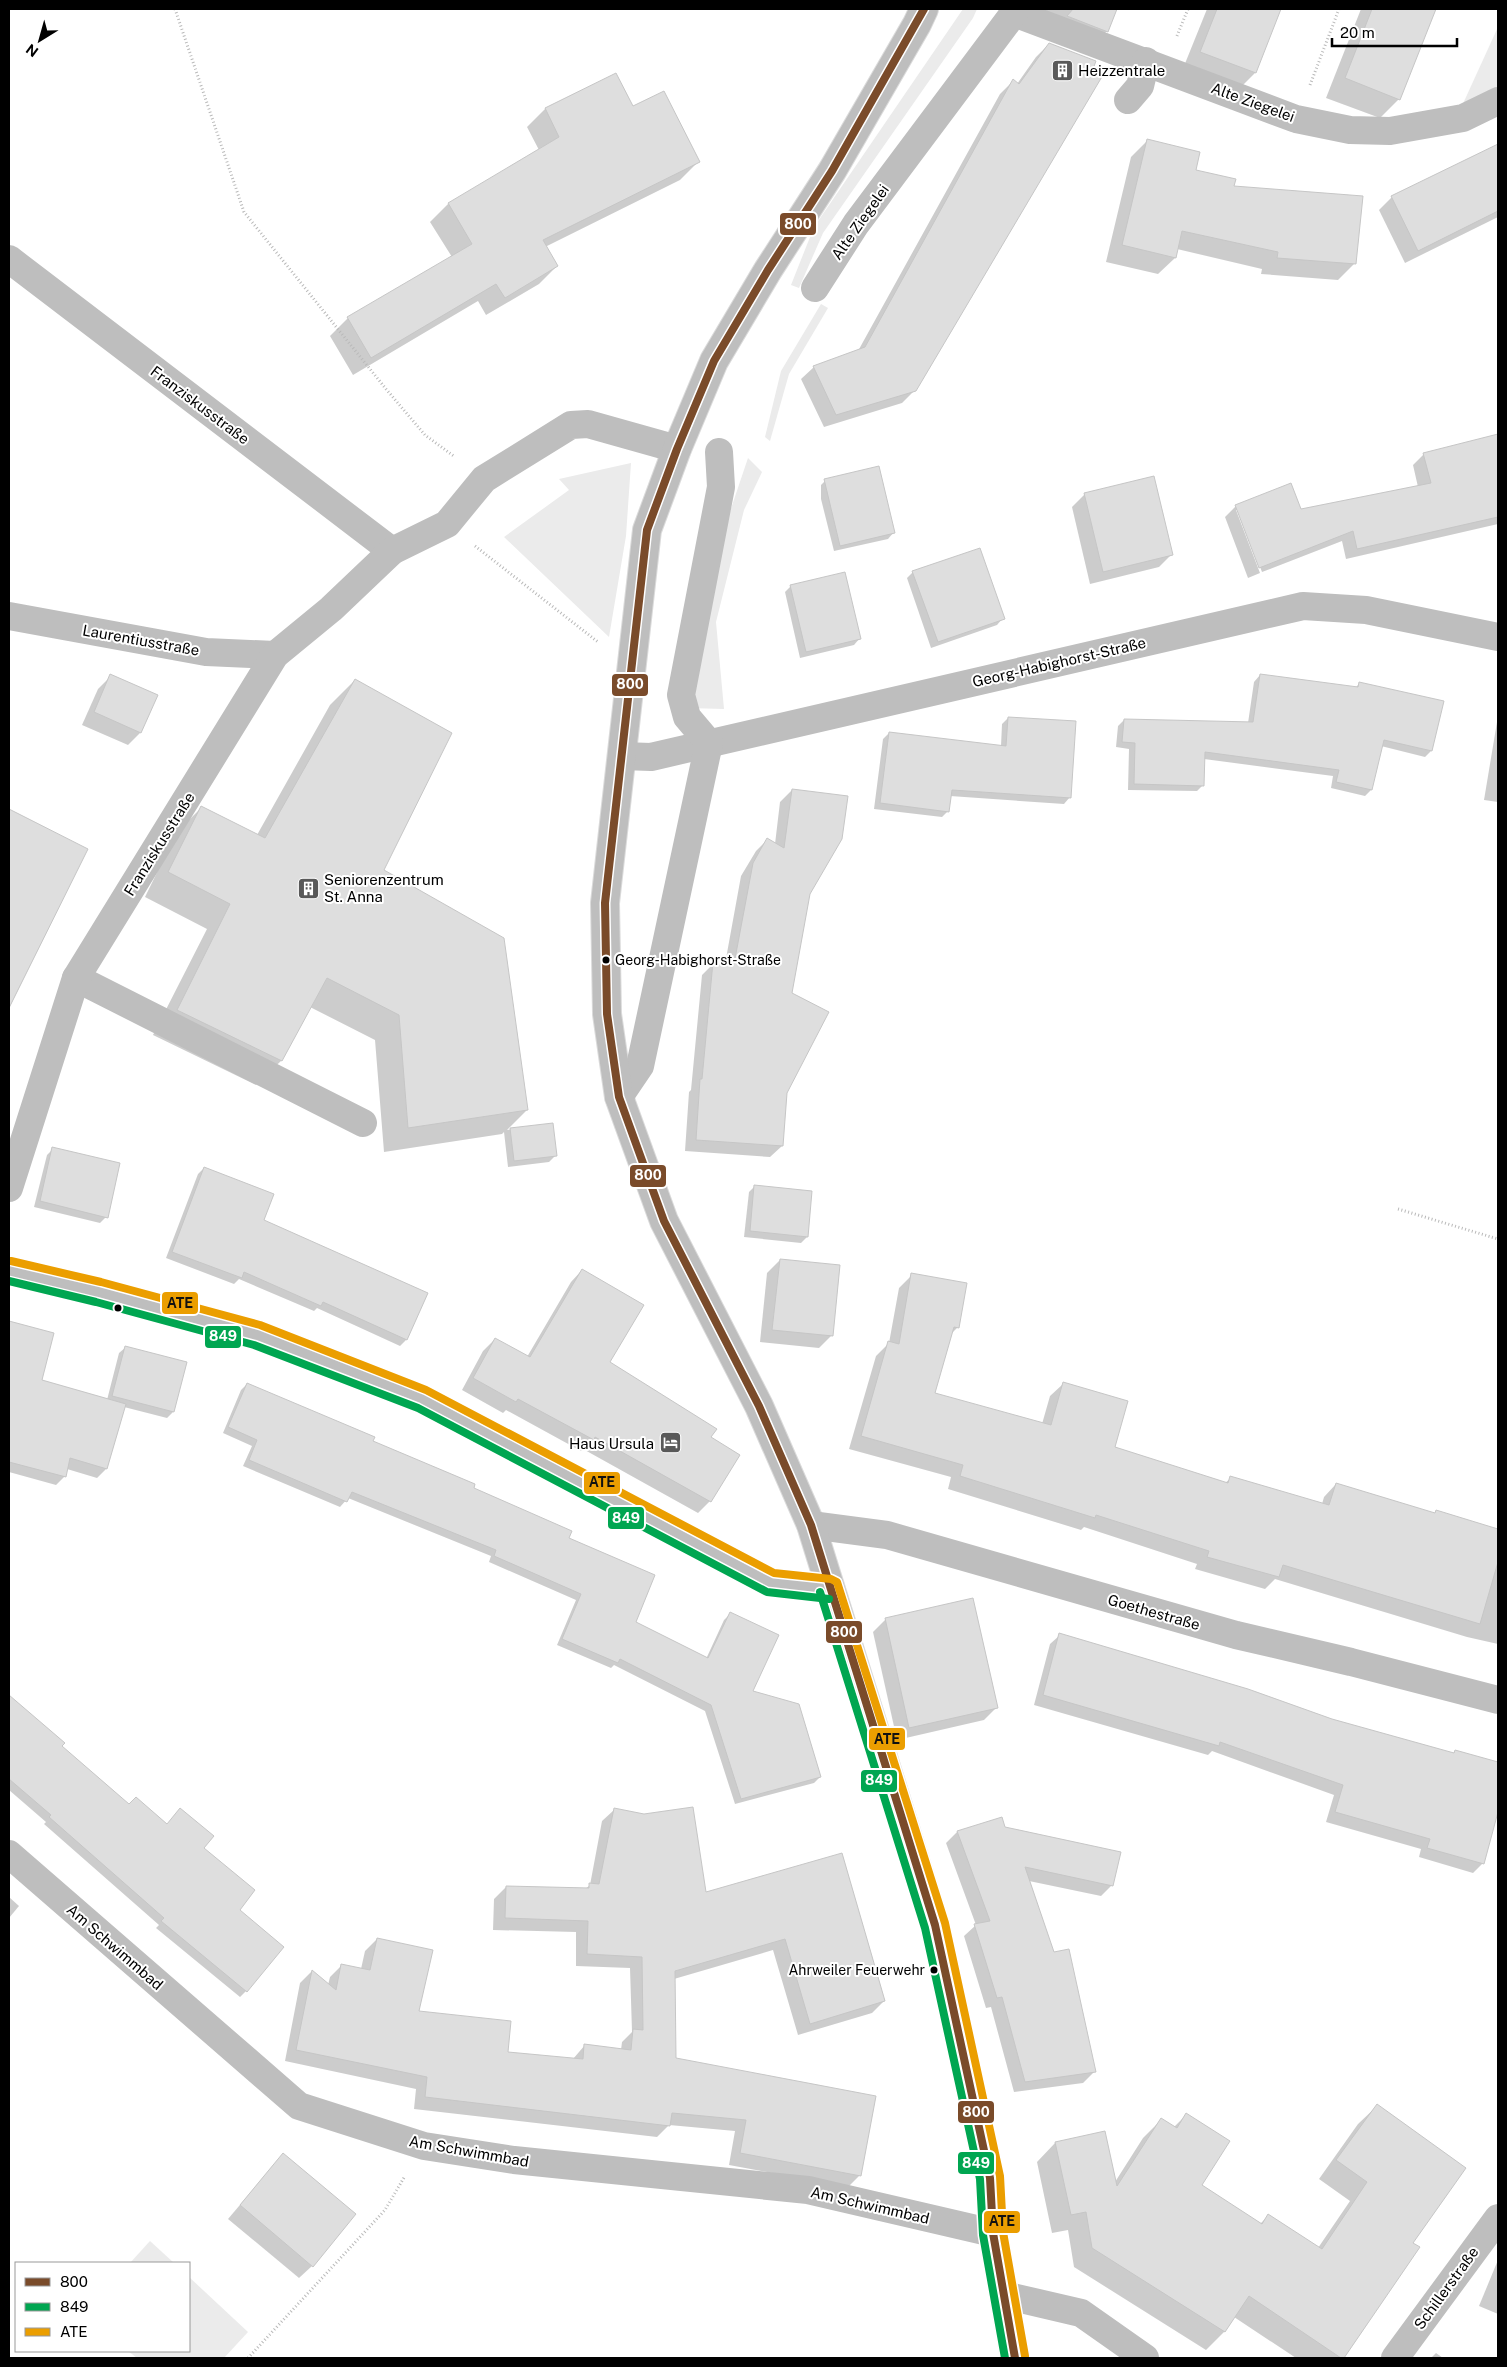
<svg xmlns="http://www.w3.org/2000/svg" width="1507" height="2367" font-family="'Public Sans',sans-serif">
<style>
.green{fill:#ebebeb}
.shadow{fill:#0003}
.building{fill:#dedede;stroke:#c6c6c6}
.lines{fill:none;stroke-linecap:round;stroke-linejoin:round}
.major-casing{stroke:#dbdbdb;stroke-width:30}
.path{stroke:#b9b9b9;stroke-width:3;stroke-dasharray:1 2.5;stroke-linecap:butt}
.minor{stroke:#bebebe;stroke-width:28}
.major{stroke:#bebebe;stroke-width:28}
.bus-1-casing{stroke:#fff;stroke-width:11}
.bus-2-casing{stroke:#fff;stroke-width:11}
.bus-3-casing{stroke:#fff;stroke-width:11}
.bus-1{stroke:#7a4b2a;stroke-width:8}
.bus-2{stroke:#00a651;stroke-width:8}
.bus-3{stroke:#eb9e00;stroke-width:8}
.bus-dot{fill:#000;stroke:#fff;stroke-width:2}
.labels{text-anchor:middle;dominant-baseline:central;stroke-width:4;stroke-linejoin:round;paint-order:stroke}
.bus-label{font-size:14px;fill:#000;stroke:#fff;text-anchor:start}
.poi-label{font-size:15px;fill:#000;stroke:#fff;text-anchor:start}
.street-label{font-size:15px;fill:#000;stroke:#fff}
.line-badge{stroke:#fff;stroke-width:2}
.badge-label{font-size:14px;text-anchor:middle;font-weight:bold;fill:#fff}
.pale-badge-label{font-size:14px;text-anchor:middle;font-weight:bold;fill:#111}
</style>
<rect width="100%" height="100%" fill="#fff"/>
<g class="green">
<polygon points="963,9 977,9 973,18 823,233 799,288 791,285 814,227"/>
<polygon points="1498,27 1498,92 1461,108"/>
<polygon points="821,304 828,308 789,374 770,441 765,437 781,371"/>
<polygon points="748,458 762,472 744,510 716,622 724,709 688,708 715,556"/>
<polygon points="631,463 626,536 609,637 504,537 569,490 559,479"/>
<polygon points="150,2241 174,2263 130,2263"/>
<polygon points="189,2277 248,2332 224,2358 137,2358 128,2351 189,2351"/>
</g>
<g class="shadow">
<polygon points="1043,9 1116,9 1107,31 1094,44 1038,22"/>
<polygon points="1207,9 1280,9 1255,73 1236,92 1182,71"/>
<polygon points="1361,9 1434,9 1399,99 1380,118 1326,98"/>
<polygon points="1049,44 915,390 902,403 824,427 801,379 814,367 858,351 1000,94 1013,81 1017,84 1036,57"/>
<polygon points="616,75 632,108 698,162 680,180 545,247 557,266 539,284 486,315 478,301 353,375 330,336 348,318 452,257 430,222 448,204 539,150 527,127 545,109"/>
<polygon points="1148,140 1195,170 1233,188 1355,263 1338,280 1261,274 1262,269 1177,249 1175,258 1158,274 1106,262 1131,157"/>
<polygon points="1491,149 1498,164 1498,217 1405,263 1379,210 1392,197"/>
<polygon points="1498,436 1498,524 1346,559 1342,541 1262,572 1238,510 1236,510 1260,573 1248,578 1225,517 1236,506 1300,511 1418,487 1413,465 1424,454"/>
<polygon points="827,479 894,532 888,539 834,551 821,499 821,485"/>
<polygon points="1085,494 1172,554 1159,567 1090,584 1072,507"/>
<polygon points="913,572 1003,618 997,625 931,648 907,578"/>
<polygon points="791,586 860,638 854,645 800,658 785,592"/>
<polygon points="1260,675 1355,688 1360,683 1431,751 1425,757 1381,746 1371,790 1365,796 1331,788 1333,776 1204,759 1203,785 1197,791 1128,790 1129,749 1116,747 1118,726 1124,720 1248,723 1254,682"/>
<polygon points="111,676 140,733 128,745 82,725 98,689"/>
<polygon points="355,680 382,870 527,1110 507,1130 552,1124 555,1156 549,1162 508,1167 504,1132 502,1134 384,1152 375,1040 310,1007 281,1061 256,1085 153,1035 207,929 145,897 177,832 202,807 257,835 330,705"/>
<polygon points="1498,716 1498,802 1484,800"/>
<polygon points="1008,718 1070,797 1064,804 950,796 948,811 942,817 874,809 883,739 889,733 1001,746 1002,724"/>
<polygon points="792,790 809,894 791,994 782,1146 770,1157 685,1151 689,1092 691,1090 702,975 714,963 725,964 741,876 756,851 767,840 775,844 780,802"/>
<polygon points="18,815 86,850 9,1008 9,824"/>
<polygon points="53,1149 106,1217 100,1223 34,1207 47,1155"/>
<polygon points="204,1168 262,1221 427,1294 406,1340 400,1346 317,1308 314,1311 239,1279 234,1284 166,1258 198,1174"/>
<polygon points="755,1186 807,1237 801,1243 744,1237 749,1192"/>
<polygon points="780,1260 832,1335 819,1348 760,1342 767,1273"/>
<polygon points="582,1270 608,1363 709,1438 738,1456 710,1501 698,1513 583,1449 581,1451 506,1410 503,1413 462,1390 483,1351 495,1339 527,1357 571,1282"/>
<polygon points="912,1275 958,1327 950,1335 933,1394 1042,1424 1050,1396 1063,1384 1114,1447 1225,1483 1231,1478 1322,1504 1324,1497 1336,1484 1434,1514 1436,1512 1498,1530 1498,1644 1467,1637 1275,1579 1265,1589 1195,1569 1197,1564 1084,1527 1081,1530 948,1489 951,1477 849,1449 876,1356 889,1343 899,1288"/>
<polygon points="9,1324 52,1334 40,1381 107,1400 119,1353 126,1347 173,1412 167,1418 124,1407 106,1469 97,1478 67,1469 65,1476 56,1485 9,1472 9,1462 23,1415 9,1411"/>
<polygon points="247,1384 472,1489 567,1539 634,1622 706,1659 724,1620 730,1614 751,1692 820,1777 814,1783 735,1804 705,1711 614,1665 611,1668 557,1645 576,1600 489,1562 491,1556 348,1498 340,1507 243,1466 252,1446 223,1433 241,1390"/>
<polygon points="886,1619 997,1707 984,1720 897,1740 873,1632"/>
<polygon points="1060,1635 1332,1720 1453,1754 1455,1751 1498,1763 1498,1807 1483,1863 1473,1873 1419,1857 1421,1849 1326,1822 1334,1795 1212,1751 1208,1755 1034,1705 1050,1644"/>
<polygon points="9,1697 63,1743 60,1747 129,1806 167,1825 202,1848 238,1910 246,1991 240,1997 156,1928 159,1925 44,1824 46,1822 9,1790"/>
<polygon points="614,1810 705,1893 841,1855 884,2001 872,2013 798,2035 773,1950 674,1979 675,2059 860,2175 848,2187 729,2165 735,2131 669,2125 657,2137 414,2109 416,2089 285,2061 300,1983 312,1971 328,1985 330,1977 342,1965 361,1969 365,1951 377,1939 418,2012 506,2053 573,2059 585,2045 621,2050 622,2042 632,2032 630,1968 576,1966 576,1932 493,1930 494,1899 506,1887 584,1890 590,1885 602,1821"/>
<polygon points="1004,1828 1112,1885 1101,1896 1029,1881 1094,2072 1083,2083 1014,2092 991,2007 986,2008 964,1936 976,1925 946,1843 957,1832"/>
<polygon points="9,1897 19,1906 9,1918"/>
<polygon points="1377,2106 1411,2243 1397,2278 1343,2358 1296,2358 1234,2317 1224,2332 1206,2350 1074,2267 1068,2230 1052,2233 1037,2162 1055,2143 1104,2133 1115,2182 1143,2138 1161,2120 1174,2127 1186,2115 1200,2185 1260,2224 1268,2216 1318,2248 1350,2201 1319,2179 1358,2124"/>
<polygon points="283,2154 312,2266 299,2278 228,2219"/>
<polygon points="1498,2260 1498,2314 1479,2306"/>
<polygon points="1436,2353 1443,2358 1431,2358"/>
</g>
<g class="building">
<polygon points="1073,9 1117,9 1108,32 1067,16"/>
<polygon points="1217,9 1281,9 1256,73 1200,52"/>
<polygon points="1372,9 1436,9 1400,100 1345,78"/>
<polygon points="1049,43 1096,61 1093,69 1103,75 916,391 836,415 813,366 865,347 1013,79 1019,84"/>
<polygon points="616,73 633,106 664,91 700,162 543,240 558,266 505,298 496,284 371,358 347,317 472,244 448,203 559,137 545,108"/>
<polygon points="1147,139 1200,152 1196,170 1236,179 1234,186 1363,196 1356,264 1277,258 1278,252 1182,231 1176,258 1122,245"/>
<polygon points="1498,144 1498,211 1418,251 1391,196"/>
<polygon points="1498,434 1498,517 1357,549 1353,531 1259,568 1235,505 1291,483 1301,509 1431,483 1423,453"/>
<polygon points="879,466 895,533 840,546 824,479"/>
<polygon points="1154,476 1173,555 1103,572 1084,493"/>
<polygon points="980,548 1005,619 938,642 912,571"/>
<polygon points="845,572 861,639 806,652 790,585"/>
<polygon points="110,674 158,695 141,733 94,712"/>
<polygon points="1260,674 1358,687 1359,682 1444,701 1432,751 1384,740 1372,790 1336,782 1339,770 1205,752 1204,786 1134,784 1135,743 1122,742 1124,719 1253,722"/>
<polygon points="355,679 452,733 384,870 504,938 528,1110 408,1128 399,1015 327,978 282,1061 177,1010 230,904 168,872 201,806 265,838"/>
<polygon points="1008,717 1076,721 1071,798 952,790 949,812 880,803 889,732 1006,746"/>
<polygon points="792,789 848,796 842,839 810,894 792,993 829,1012 787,1093 783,1146 696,1140 700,1079 702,1079 713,962 734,964 753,863 767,838 784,848"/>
<polygon points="9,809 88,849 9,1008"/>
<polygon points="553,1123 557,1156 514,1161 510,1128"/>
<polygon points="52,1147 120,1163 108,1218 40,1201"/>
<polygon points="204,1167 274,1194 264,1220 428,1293 407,1340 323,1302 321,1306 244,1272 242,1278 172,1252"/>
<polygon points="754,1185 812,1191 808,1237 750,1231"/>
<polygon points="780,1259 840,1265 833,1336 772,1330"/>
<polygon points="582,1269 644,1305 610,1362 717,1429 711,1437 740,1455 711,1502 595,1437 594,1440 518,1399 516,1402 473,1378 495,1338 530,1357"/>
<polygon points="911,1273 967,1283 959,1328 954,1327 935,1393 1051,1425 1063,1382 1128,1401 1115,1447 1228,1483 1230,1476 1329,1505 1336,1483 1435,1513 1436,1510 1498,1529 1498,1562 1480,1624 1283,1565 1279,1577 1207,1557 1209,1551 1096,1515 1095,1518 960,1476 963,1465 861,1436 888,1341 899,1344"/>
<polygon points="9,1321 54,1333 42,1380 126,1404 107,1469 70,1458 66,1477 9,1462"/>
<polygon points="125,1346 187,1362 174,1412 112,1396"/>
<polygon points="247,1383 375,1437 373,1441 475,1484 474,1488 572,1531 569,1538 655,1575 636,1622 708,1658 730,1612 779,1635 753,1691 799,1704 821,1777 741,1799 711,1705 620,1659 618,1663 562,1639 581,1594 494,1556 496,1550 352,1492 347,1502 249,1460 257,1440 228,1427"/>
<polygon points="973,1598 998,1708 909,1728 885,1618"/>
<polygon points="1059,1633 1248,1689 1332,1719 1454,1753 1455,1750 1498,1762 1498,1812 1484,1864 1427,1848 1430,1839 1335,1812 1343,1785 1220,1742 1219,1746 1043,1695"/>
<polygon points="9,1695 65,1743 62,1746 129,1804 136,1797 167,1824 180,1808 214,1836 204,1848 255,1890 240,1910 284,1947 247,1992 161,1921 164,1918 49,1817 51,1815 9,1779"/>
<polygon points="693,1807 706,1892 842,1853 885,2001 810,2024 785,1939 675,1971 676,2058 876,2096 861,2176 740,2153 746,2120 672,2113 670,2126 425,2097 427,2077 296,2050 312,1970 336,1990 341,1964 370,1970 377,1938 433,1950 419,2011 511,2021 508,2052 583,2059 584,2044 631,2050 633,2029 643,2030 642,1957 587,1954 588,1921 505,1918 506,1886 589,1888 589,1883 599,1884 614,1808 644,1814"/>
<polygon points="1002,1817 1005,1827 1121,1852 1113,1886 1025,1867 1054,1952 1069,1949 1096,2072 1025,2082 1002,1997 997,1998 974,1924 990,1921 957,1831"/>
<polygon points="1377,2104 1466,2168 1413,2243 1420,2247 1344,2358 1341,2358 1249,2296 1225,2332 1092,2248 1086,2212 1071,2215 1055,2142 1105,2131 1117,2186 1161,2118 1177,2128 1186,2113 1230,2141 1202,2185 1262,2224 1268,2214 1322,2249 1367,2182 1336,2160"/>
<polygon points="283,2153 356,2214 313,2267 240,2205"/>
</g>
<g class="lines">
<defs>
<polyline id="major" points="924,9 917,24 832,171 768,270 714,361 677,449 647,530 605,903 607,1014 619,1097 664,1221 759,1406 811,1525 935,1925 990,2178 993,2233 1015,2358"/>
</defs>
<use href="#major" class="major-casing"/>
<g class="path">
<polyline points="175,9 244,212 386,389 425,435 455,457"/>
<polyline points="1177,36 1188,9"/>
<polyline points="1310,85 1339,9"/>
<polyline points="475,546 598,642"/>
<polyline points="1398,1209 1498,1239"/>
<polyline points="248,2358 385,2210 405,2176"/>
</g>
<g class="minor">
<polyline points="1016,9 1014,13 1296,119 1350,130 1390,131 1463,118 1498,101"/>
<polyline points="1128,100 1140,86 1146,61"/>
<polyline points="9,259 392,551"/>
<polyline points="815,288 856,224 1014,13"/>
<polyline points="9,616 206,652 275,655"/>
<polyline points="622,756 651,757 1303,606 1366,610 1498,637"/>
<polyline points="76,978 363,1123"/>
<polyline points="619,1097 640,1066 709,743 687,717 681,695 721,487 719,452"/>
<polyline points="9,1188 76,978 275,655 331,609 392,551 447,524 484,479 571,425 588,424 677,449"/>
<polyline points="9,1271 98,1292 257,1335 422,1399 771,1583 830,1589"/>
<polyline points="811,1525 887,1535 1236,1635 1351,1662 1498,1700"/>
<polyline points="9,1854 299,2106 424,2146 514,2160 808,2190 993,2233"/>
<polyline points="1004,2295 1081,2313 1145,2358"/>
<polyline points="1395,2358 1498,2218"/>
</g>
<use href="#major" class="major"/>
<defs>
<polyline id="bus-1" points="924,9 832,171 768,270 714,361 677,449 647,530 605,903 607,1014 619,1097 664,1221 759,1406 811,1525 935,1925 990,2178 993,2233 1015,2358"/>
<g id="bus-2">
<polyline points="9,1281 96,1302 254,1345 418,1408 767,1592 829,1599"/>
<polyline points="820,1592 925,1928 980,2179 983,2235 1005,2358"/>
</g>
<polyline id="bus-3" points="11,1261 101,1282 260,1325 426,1390 774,1573 831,1579 837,1582 945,1923 1000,2176 1003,2232 1025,2356"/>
</defs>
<use href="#bus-1" class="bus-1-casing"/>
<use href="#bus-2" class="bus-2-casing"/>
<use href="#bus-3" class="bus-3-casing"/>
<use href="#bus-1" class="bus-1"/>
<use href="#bus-2" class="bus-2"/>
<use href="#bus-3" class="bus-3"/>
</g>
<defs>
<symbol id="building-square" viewBox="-11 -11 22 22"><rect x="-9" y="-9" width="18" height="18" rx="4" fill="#595959" stroke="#fff"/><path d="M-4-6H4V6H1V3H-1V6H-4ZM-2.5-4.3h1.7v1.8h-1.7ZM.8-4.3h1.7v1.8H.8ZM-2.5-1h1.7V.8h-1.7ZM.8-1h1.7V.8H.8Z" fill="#fff"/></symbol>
<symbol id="hotel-square" viewBox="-11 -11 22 22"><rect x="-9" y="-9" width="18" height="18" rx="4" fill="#595959" stroke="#fff"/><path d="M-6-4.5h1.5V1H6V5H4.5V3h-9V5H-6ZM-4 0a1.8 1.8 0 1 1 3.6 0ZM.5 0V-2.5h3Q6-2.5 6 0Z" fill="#fff"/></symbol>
</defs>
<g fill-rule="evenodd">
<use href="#building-square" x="1050" y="58" width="25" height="25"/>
<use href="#building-square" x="296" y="876" width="25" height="25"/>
<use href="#hotel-square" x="658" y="1430" width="25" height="25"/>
</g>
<g class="bus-dot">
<circle cx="606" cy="960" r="4.5"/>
<circle cx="118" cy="1308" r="4.5"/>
<circle cx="934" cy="1970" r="4.5"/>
</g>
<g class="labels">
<g class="bus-label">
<text x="615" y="960">Georg-Habighorst-Straße</text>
<text x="925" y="1970" text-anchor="end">Ahrweiler Feuerwehr</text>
</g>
<g class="poi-label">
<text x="1078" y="70">Heizzentrale</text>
<text x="324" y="879">Seniorenzentrum<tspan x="324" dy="17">St. Anna</tspan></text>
<text x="654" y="1443" text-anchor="end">Haus Ursula</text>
</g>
<g class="street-label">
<text transform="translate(1253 102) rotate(20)">Alte Ziegelei</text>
<text transform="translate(860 222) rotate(-55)">Alte Ziegelei</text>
<text transform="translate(200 405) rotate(37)">Franziskusstraße</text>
<text transform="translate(141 640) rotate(10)">Laurentiusstraße</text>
<text transform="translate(1059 662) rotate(-13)">Georg-Habighorst-Straße</text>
<text transform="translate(159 844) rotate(-58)">Franziskusstraße</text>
<text transform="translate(1154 1612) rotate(16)">Goethestraße</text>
<text transform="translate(115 1947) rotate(41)">Am Schwimmbad</text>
<text transform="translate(469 2151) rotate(10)">Am Schwimmbad</text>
<text transform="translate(870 2205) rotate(13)">Am Schwimmbad</text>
<text transform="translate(1446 2288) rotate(-54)">Schillerstraße</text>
</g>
</g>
<g class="line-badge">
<rect x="779" y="212" width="38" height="24" rx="5" fill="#7a4b2a"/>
<rect x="611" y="673" width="38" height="24" rx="5" fill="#7a4b2a"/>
<rect x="629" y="1164" width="38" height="24" rx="5" fill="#7a4b2a"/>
<rect x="161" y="1291" width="38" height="24" rx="5" fill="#eb9e00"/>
<rect x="204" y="1325" width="38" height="24" rx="5" fill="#00a651"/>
<rect x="583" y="1471" width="38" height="24" rx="5" fill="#eb9e00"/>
<rect x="607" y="1506" width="38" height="24" rx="5" fill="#00a651"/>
<rect x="825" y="1620" width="38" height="24" rx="5" fill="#7a4b2a"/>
<rect x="868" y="1727" width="38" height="24" rx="5" fill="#eb9e00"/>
<rect x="860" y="1769" width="38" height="24" rx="5" fill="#00a651"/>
<rect x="957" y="2100" width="38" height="24" rx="5" fill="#7a4b2a"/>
<rect x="957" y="2151" width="38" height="24" rx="5" fill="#00a651"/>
<rect x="983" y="2210" width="38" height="24" rx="5" fill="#eb9e00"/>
</g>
<g class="badge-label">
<text x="798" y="229">800</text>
<text x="630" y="689">800</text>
<text x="648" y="1180">800</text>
<text x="223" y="1341">849</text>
<text x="626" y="1523">849</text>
<text x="844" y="1637">800</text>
<text x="879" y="1785">849</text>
<text x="976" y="2117">800</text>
<text x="976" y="2168">849</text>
</g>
<g class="pale-badge-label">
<text x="180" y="1308">ATE</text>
<text x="602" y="1487">ATE</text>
<text x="887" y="1744">ATE</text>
<text x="1002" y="2226">ATE</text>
</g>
<rect width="1507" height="2367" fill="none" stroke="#000000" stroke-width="20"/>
<rect x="15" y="2262" width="175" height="90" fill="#ffffff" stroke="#999999"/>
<rect x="25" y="2278" width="25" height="8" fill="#7a4b2a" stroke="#999999"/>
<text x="60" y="2287" font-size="15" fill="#000000">800</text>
<rect x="25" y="2303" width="25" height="8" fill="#00a651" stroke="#999999"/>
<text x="60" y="2312" font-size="15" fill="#000000">849</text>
<rect x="25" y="2328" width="25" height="8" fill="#eb9e00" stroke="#999999"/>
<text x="60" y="2337" font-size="15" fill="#000000">ATE</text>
<g transform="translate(40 40) rotate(217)" stroke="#ffffff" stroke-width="4" paint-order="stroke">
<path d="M0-4L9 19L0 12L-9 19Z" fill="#000000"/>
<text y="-8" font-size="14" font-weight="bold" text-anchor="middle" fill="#000000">N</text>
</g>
<path d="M1332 38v8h125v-8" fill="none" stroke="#000000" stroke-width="2.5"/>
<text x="1340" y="38" font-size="15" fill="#000000" stroke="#ffffff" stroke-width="4" paint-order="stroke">20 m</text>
</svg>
